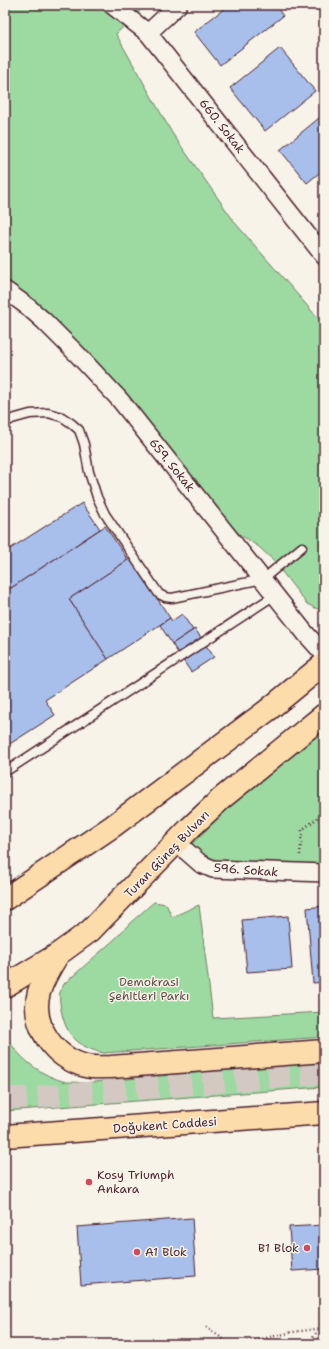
<svg xmlns="http://www.w3.org/2000/svg" width="329" height="1349" font-family="'Shantell Sans',sans-serif">
<style>
.green{fill:#9cdaa1;stroke:#737c66}
.building{fill:#a8bfec;stroke:#4a1f2b}
.lines{fill:none;stroke-linecap:round;stroke-linejoin:round}
.primary-tunnel{stroke:#d4c9c2;stroke-width:22;stroke-dasharray:22 11;stroke-linecap:butt}
.lane-casing{stroke:#4a1f2b;stroke-width:11}
.street-casing{stroke:#4a1f2b;stroke-width:20}
.primary-casing{stroke:#4a1f2b;stroke-width:25}
.path{stroke:#4a1f2b;stroke-width:2.5;stroke-dasharray:1 3;stroke-linecap:butt}
.lane{stroke:#f7f3e8;stroke-width:8}
.street{stroke:#f7f3e8;stroke-width:17}
.primary{stroke:#fddcac;stroke-width:22}
.poi-dot{fill:#d1495b;stroke:#f7f3e8;stroke-width:1.5}
.labels{text-anchor:middle;dominant-baseline:central;stroke-width:3;stroke-linejoin:round;paint-order:stroke}
.street-label{font-size:12px;fill:#4a1f2b;stroke:#f7f3e8}
.park-label{font-size:12px;fill:#5e4e48;stroke:#f7f3e8}
.poi-label{font-size:12px;fill:#4a1f2b;stroke:#f7f3e8;text-anchor:start}
</style>
<rect width="100%" height="100%" fill="#f7f3e8"/>
<filter id="ink" filterUnits="userSpaceOnUse"><feTurbulence type="fractalNoise" baseFrequency=".025" numOctaves="2"/><feDisplacementMap in="SourceGraphic" scale="8" xChannelSelector="R" yChannelSelector="G"/><feConvolveMatrix kernelMatrix="1 2 1 2 8 2 1 2 1" color-interpolation-filters="sRGB"/></filter>
<g filter="url(#ink)">
<g class="green">
<polygon points="5,5 146,5 116,34 172,133 236,224 324,325 324,612 307,604 272,559 259,547 236,532 119,391 28,298 5,278"/>
<polygon points="324,715 324,873 213,869 177,843"/>
<path d="M154 902 166 904 172 917 199 905 213 1018 324 1012V1037L104 1053C92 1051 79 1045 71 1035 64 1027 58 1003 60 992 61 990 63 986 64 984L116 938 130 923Z"/>
<path d="M5 1033C15 1056 42 1077 67 1082 72 1082 77 1082 82 1083L319 1062 322 1087 5 1111Z"/>
</g>
<g class="building">
<polygon points="229,5 275,5 283,16 220,65 194,32"/>
<polygon points="280,48 315,91 265,131 230,88"/>
<polygon points="324,114 324,169 307,183 280,150"/>
<polygon points="82,503 100,529 5,592 5,552"/>
<polygon points="105,526 128,560 69,599 108,659 45,700 55,715 5,747 5,592"/>
<polygon points="131,558 170,618 108,659 69,599"/>
<polygon points="182,614 193,630 172,644 160,625 170,618 172,621"/>
<polygon points="195,629 214,657 191,672 172,644"/>
<polygon points="324,906 324,982 313,983 307,908"/>
<polygon points="288,916 292,969 247,972 242,920"/>
<polygon points="192,1218 196,1276 81,1285 77,1227"/>
<polygon points="324,1225 324,1269 292,1271 289,1227"/>
</g>
<g class="lines">
<polyline class="primary-tunnel" points="5,1098 27,1098 324,1073"/>
<defs>
<g id="lane">
<polyline points="5,423 12,419 30,414 48,413 62,417 71,423 79,430 84,444 89,472 97,497 105,514 159,594 165,597 172,598 263,579 302,547"/>
<polyline points="5,772 275,595"/>
</g>
<g id="street">
<polyline points="112,5 148,33 324,256"/>
<polyline points="148,33 178,5"/>
<polyline points="5,290 27,306 44,321 78,355 120,400 306,634 324,654"/>
<polyline points="177,843 201,864 213,869 324,873"/>
</g>
<g id="primary">
<polyline points="5,899 113,826 268,710 324,664"/>
<path d="M57 956C50 967 43 979 39 992 30 1025 54 1058 86 1066 94 1068 103 1067 111 1067L324 1051"/>
<polyline points="5,986 57,955 90,931 191,827 222,798 324,715"/>
<polyline points="5,1136 324,1113"/>
</g>
</defs>
<use href="#lane" class="lane-casing"/>
<use href="#street" class="street-casing"/>
<use href="#primary" class="primary-casing"/>
<g class="path">
<polyline points="300,855 302,830 324,813"/>
<polyline points="206,1327 230,1344"/>
<polyline points="131,1344 132,1340 158,1340 202,1344"/>
<polyline points="239,1344 293,1332 324,1328"/>
<polyline points="309,1344 318,1330"/>
</g>
<use href="#lane" class="lane"/>
<use href="#street" class="street"/>
<use href="#primary" class="primary"/>
</g>
</g>
<g class="poi-dot">
<circle cx="89" cy="1182" r="4"/>
<circle cx="307" cy="1248" r="4"/>
<circle cx="137" cy="1252" r="4"/>
</g>
<g class="labels">
<g class="street-label">
<text transform="translate(222 126) rotate(52)">660. Sokak</text>
<text transform="translate(172 465) rotate(51)">659. Sokak</text>
<text transform="translate(167 854) rotate(-46)">Turan Güneş Bulvarı</text>
<text transform="translate(246 870) rotate(4)">596. Sokak</text>
<text transform="translate(165 1125) rotate(-4)">Doğukent Caddesi</text>
</g>
<g class="park-label">
<text x="149" y="982">Demokrasi<tspan x="149" dy="14">Şehitleri Parkı</tspan></text>
</g>
<g class="poi-label">
<text x="97" y="1175">Kosy Triumph<tspan x="97" dy="14">Ankara</tspan></text>
<text x="299" y="1248" text-anchor="end">B1 Blok</text>
<text x="145" y="1252">A1 Blok</text>
</g>
</g>
<rect width="329" height="1349" fill="none" stroke="#f7f3e8" stroke-width="20"/>
<rect x="10" y="10" width="309" height="1329" fill="none" stroke="#4a1f2b" stroke-width="1.5" filter="url(#ink)"/>
</svg>
